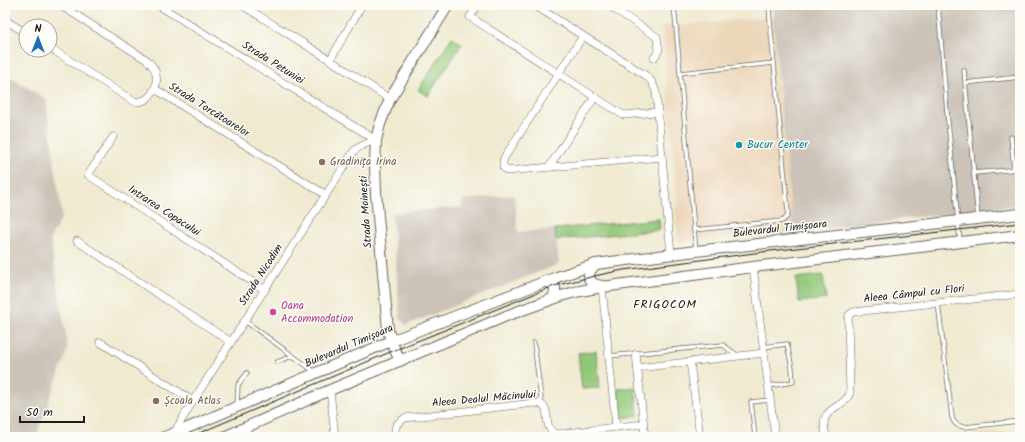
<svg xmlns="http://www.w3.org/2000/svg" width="1025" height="442" font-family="Kalam,sans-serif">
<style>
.built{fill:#ecd7ba}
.industrial{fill:#cbc2b8}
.green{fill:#92c779;stroke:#57724a}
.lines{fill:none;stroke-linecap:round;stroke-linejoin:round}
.lane-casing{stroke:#66645b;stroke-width:5}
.street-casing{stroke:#66645b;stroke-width:8}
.secondary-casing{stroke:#66645b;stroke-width:12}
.lane{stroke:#fff;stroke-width:3.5}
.street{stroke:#fff;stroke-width:7}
.secondary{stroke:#fff;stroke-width:10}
.tram{stroke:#1c1c1c;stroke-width:1}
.culture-dot{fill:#0f9aa8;stroke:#fdfcf7;stroke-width:1.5}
.education-dot{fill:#8d6e63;stroke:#fdfcf7;stroke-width:1.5}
.hotel-dot{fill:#d1479c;stroke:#fdfcf7;stroke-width:1.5}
.labels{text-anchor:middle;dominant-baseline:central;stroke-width:3;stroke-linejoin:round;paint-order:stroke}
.street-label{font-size:11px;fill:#1c1c1c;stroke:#fdfcf7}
.culture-label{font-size:11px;fill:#0d838f;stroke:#fdfcf7;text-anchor:start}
.education-label{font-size:11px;fill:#785e54;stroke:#fdfcf7;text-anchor:start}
.hotel-label{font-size:11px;fill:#b23c85;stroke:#fdfcf7;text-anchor:start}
.neighbourhood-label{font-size:12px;letter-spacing:1px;fill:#1c1c1c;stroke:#fdfcf7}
</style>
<rect width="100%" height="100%" fill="#fdfcf7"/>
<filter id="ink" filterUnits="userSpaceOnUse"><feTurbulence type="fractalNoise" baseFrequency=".025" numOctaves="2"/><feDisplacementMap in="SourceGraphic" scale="8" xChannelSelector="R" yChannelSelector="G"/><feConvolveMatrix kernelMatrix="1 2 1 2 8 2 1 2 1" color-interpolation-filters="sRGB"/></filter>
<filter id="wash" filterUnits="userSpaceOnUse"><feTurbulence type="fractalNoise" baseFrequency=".012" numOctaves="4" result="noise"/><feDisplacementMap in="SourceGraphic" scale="16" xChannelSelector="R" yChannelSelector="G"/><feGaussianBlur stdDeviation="0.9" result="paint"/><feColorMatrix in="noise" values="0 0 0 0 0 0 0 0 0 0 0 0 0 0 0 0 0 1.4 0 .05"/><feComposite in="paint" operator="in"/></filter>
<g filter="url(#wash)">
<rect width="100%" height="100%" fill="#f0ead1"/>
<g class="built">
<polygon points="774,17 793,232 678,242 675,208 678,207 662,27"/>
<polygon points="1020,430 1020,437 958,437"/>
</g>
<g class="industrial">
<polygon points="772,5 1020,5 1020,205 793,232"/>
<polygon points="5,74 46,99 62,217 50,239 68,349 36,437 5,437"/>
<polygon points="512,195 514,197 518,232 555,229 559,264 406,325 400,318 392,213 462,207 462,200"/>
</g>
<g class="green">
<polygon points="452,37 462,44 428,96 418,90"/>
<polygon points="659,219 660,230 556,240 555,229"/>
<polygon points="823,275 826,299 799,302 796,278"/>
<polygon points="596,351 600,388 582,389 578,353"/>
<polygon points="635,387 638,416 621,418 618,389"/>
</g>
</g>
<g filter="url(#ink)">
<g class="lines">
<defs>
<g id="lane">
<polyline points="674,5 696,251"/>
<polyline points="938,5 947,112 960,241"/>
<polyline points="964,70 978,218"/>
<polyline points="680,73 774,63"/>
<polyline points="965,83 1020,77"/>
<polyline points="1011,137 1014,169"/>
<polyline points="974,173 1020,169"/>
<polyline points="694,230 782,221 787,217 788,212 770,21 769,5"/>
<path d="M938 303 952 417C954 424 957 426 965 427L1020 421"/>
<polyline points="245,321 315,372"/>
<polyline points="534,343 541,398 540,403"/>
<polyline points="763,347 787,344 792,368 793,382 769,386"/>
<polyline points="609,356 723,345 737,355"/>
<polyline points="277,362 292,356"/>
<polyline points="237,405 238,385 247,373"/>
<polyline points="755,437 751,402 770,400"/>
</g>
<g id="street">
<polyline points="158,5 376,140"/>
<polyline points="242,5 330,60 390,99"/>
<polyline points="478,5 470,17 623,115 658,112"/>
<polyline points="534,5 645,75 652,82 656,92 671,254"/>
<polyline points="608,5 657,37 659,50 654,58"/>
<polyline points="5,20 26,33"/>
<polyline points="583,36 504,158 503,162 503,167 507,171 662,157"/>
<path d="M50 48 133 101C148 105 159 88 156 74 155 68 151 64 147 60L60 5"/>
<polyline points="330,60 362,5"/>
<polyline points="155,89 326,195"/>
<polyline points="113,137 88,175 265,290"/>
<polyline points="549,167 595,97"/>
<polyline points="77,241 231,342"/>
<polyline points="753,267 775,437"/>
<polyline points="602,287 616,427 644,424"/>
<polyline points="100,342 193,401"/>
<polyline points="636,354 645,437"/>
<polyline points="690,362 700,437"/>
<polyline points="637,368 764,353"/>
<polyline points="330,390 335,437"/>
<path d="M174 433 193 401 354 151C360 145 368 143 376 140"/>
<path d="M394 437 396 425 405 418 534 403C557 403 538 430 558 434L616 427"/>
<path d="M826 437C825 431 823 423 825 418 829 407 846 405 850 393L848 320 849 315 853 312 1020 294"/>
</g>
<g id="secondary">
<path d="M596 264C585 274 587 284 602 286"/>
<path d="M545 281 553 284C557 289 555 294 552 299"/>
<polyline points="400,361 391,341 388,330 376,193 375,165 376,140 380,124 390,99 448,5"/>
<polyline points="164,437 185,429 391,341 557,277 596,264 696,251 1020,214"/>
<polyline points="224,437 330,390 511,314 561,296 575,292 602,287 753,267 1020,235"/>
</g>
</defs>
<use href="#lane" class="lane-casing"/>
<use href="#street" class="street-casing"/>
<use href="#secondary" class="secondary-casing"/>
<use href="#lane" class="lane"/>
<use href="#street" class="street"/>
<use href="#secondary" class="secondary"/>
<polyline class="tram" points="190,437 395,350 554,286 599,275 623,270 770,251 1020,223"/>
</g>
</g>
<circle class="culture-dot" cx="739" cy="145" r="4"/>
<g class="education-dot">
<circle cx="322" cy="162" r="4"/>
<circle cx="156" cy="401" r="4"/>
</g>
<circle class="hotel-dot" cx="273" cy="312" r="4"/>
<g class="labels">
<g class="street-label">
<text transform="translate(273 63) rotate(32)">Strada Petuniei</text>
<text transform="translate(209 110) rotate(32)">Strada Torcătoarelor</text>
<text transform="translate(164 211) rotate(33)">Intrarea Copacului</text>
<text transform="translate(366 212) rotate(-94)">Strada Moinești</text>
<text transform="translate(780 229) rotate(-6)">Bulevardul Timișoara</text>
<text transform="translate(261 275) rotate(-57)">Strada Nicodim</text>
<text transform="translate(914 294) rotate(-6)">Aleea Câmpul cu Flori</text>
<text transform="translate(349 346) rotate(-23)">Bulevardul Timișoara</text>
<text transform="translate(484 399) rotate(-5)">Aleea Dealul Măcinului</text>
</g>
<g class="culture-label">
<text x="747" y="145">Bucur Center</text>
</g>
<g class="education-label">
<text x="330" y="162">Gradinița Irina</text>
<text x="164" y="401">Școala Atlas</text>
</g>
<g class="hotel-label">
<text x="281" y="306">Oana<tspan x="281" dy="13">Accommodation</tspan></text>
</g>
<g class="neighbourhood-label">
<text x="665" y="304">FRIGOCOM</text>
</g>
</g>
<rect width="1025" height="442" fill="none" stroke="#fdfcf7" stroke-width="20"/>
<g transform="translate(38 38)"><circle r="19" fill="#fdfcf7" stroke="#a3a29f"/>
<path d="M0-3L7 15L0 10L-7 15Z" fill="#1f6fb2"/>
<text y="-6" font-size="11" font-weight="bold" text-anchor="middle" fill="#1c1c1c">N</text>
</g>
<path d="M20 416v6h64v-6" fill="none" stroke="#1c1c1c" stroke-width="2"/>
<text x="26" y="416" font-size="12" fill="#1c1c1c" stroke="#fdfcf7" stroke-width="3" paint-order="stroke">50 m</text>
</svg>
